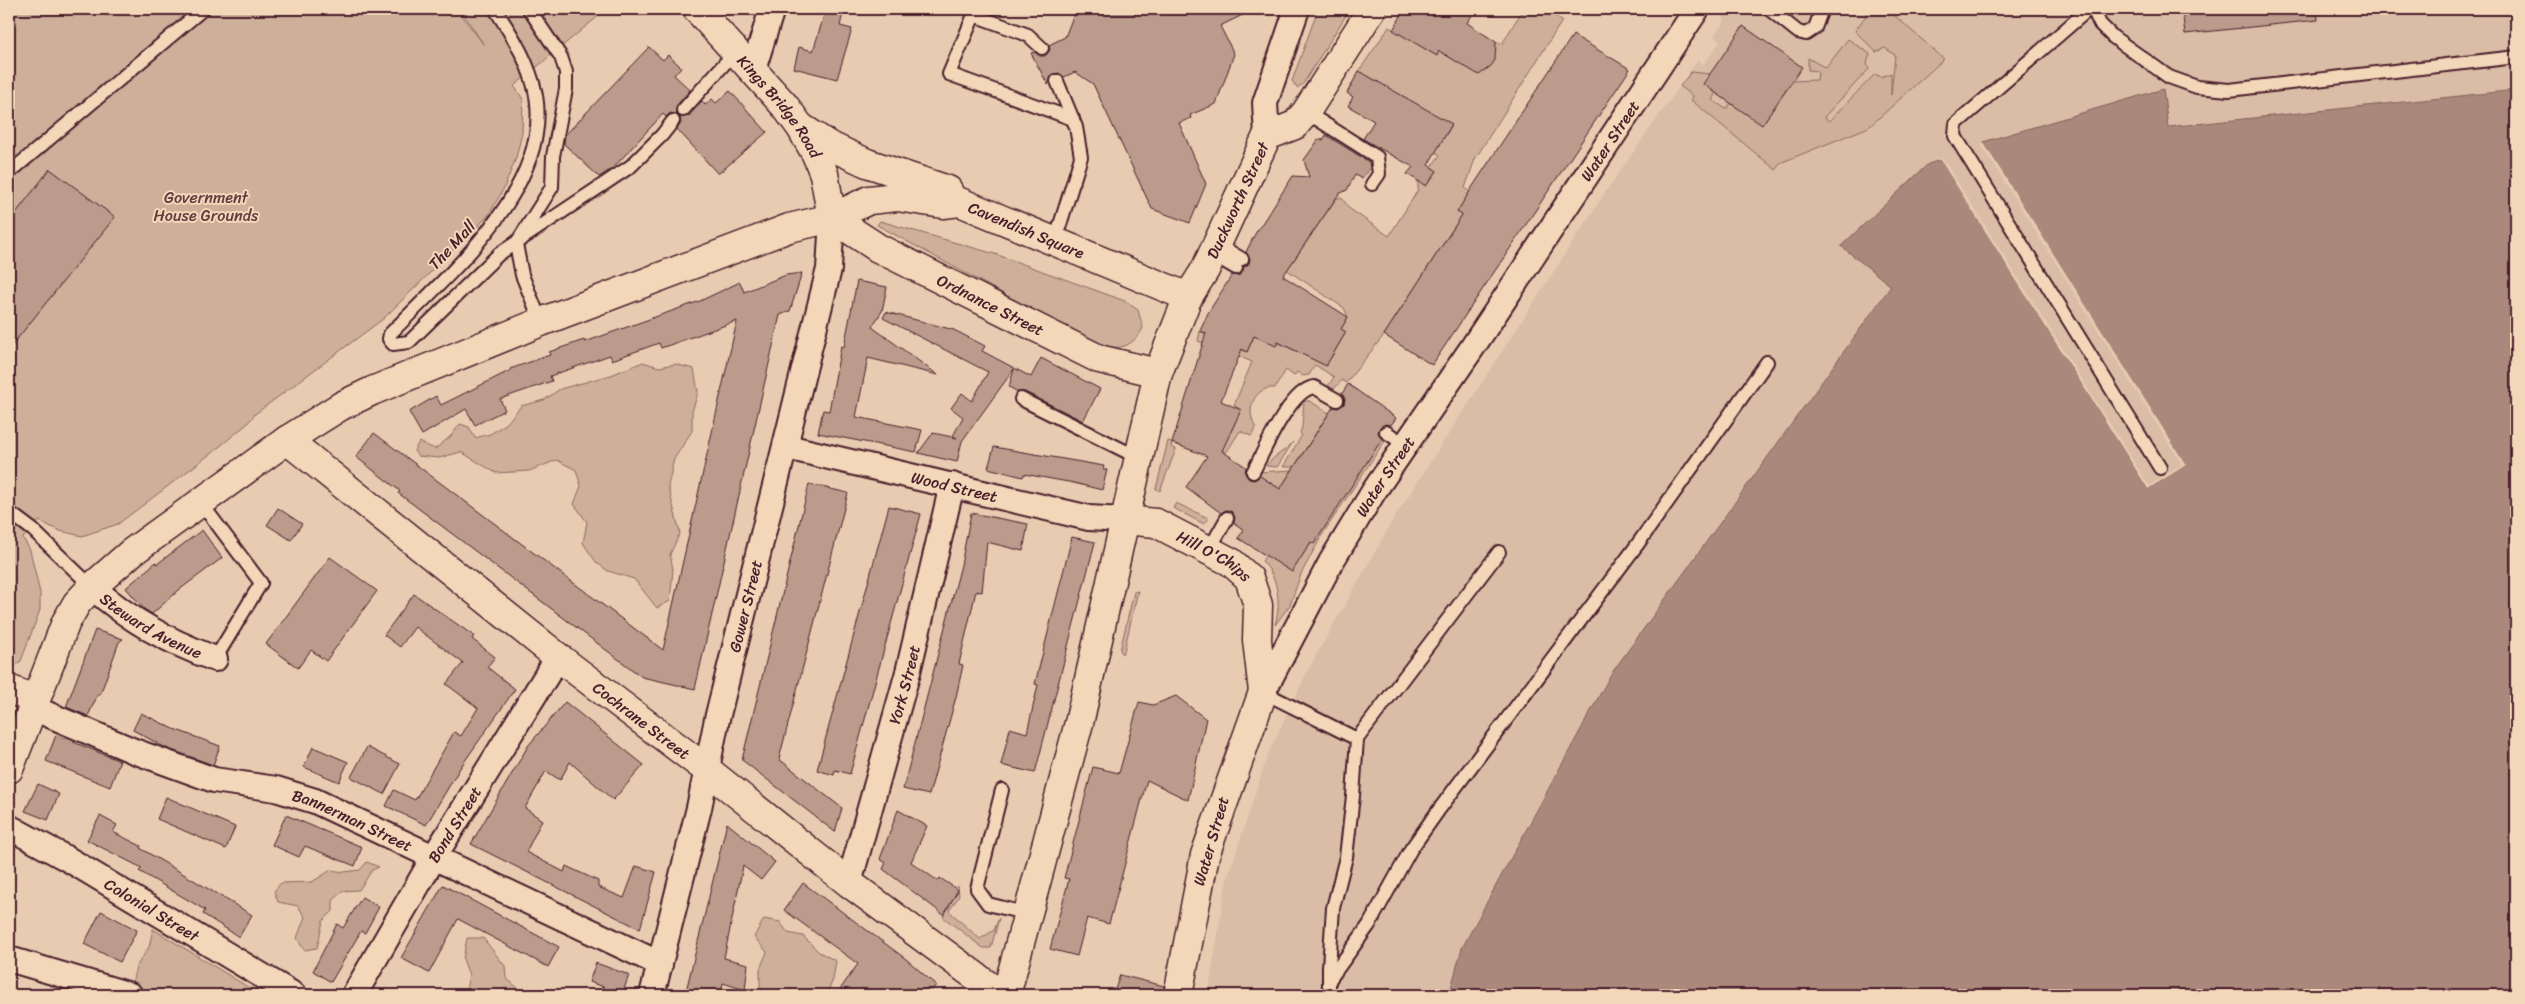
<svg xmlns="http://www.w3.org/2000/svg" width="2525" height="1004" font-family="Sriracha,sans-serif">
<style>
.built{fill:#dabda6}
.green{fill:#ceaf9a;stroke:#8c6762}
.water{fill:#aa887b;stroke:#845e5b}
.pier{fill:#e8ccb1}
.building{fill:#bb9b8c;stroke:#4a1f2b}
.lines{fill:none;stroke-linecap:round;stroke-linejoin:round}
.lane-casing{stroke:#4a1f2b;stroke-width:16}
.street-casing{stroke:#4a1f2b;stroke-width:28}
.secondary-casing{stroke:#4a1f2b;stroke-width:31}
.lane{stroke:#f2d7b9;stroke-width:12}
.street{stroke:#f2d7b9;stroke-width:24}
.secondary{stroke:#f2d7b9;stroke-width:28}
.labels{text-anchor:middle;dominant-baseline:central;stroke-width:4;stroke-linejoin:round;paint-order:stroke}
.street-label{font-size:16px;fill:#4a1f2b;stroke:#f2d7b9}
.park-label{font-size:16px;fill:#643c41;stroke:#f2d7b9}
</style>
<rect width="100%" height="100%" fill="#e8ccb1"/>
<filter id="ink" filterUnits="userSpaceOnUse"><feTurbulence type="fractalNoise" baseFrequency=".02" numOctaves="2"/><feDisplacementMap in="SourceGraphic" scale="10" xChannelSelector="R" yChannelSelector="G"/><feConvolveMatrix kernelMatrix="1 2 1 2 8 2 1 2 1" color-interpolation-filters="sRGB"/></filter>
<g filter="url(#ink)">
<polygon class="built" points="1726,9 2516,9 2516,90 2168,127 2162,89 1983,143 2186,465 2148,489 1941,161 1841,246 1891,285 1611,674 1462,948 1449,995 1208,995 1226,883 1268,754 1310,666 1396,515 1606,191 1698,60 1703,65 1720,42 1714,36 1725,20 1721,17"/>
<g class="green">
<polygon points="9,9 457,9 484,45 460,9 607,9 514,86 523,99 522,133 516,158 504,188 488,216 383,319 255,414 247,424 213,452 118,524 82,536 60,531 39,521 23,538 30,550 40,593 40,610 21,661 13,668 9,668"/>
<polygon points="1318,9 1350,9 1303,84 1297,88 1292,81"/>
<path d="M1523 9H1550L1549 12 1562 21 1475 159 1465 188 1470 192 1457 212 1462 215 1384 335 1346 383 1342 380 1334 389 1328 386 1334 377 1315 365 1309 375 1303 376 1297 372 1294 376 1286 370 1275 388C1253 386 1245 412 1256 428L1251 436 1240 431 1226 453 1214 445 1231 431 1241 410 1234 405 1252 362 1204 341 1203 343 1198 341 1200 331 1247 352 1256 332 1323 364 1331 358 1346 332 1341 329 1348 317 1344 308 1287 270 1336 199 1341 197 1350 209 1389 236 1418 190V181L1426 186 1437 171 1431 167 1440 155 1435 152 1452 125 1359 71 1389 27 1436 55 1439 51 1487 69 1495 60 1491 52 1497 42 1502 44Z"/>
<polygon points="1862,9 1887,9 1944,59 1869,127 1780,163 1776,170 1691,100 1693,96 1680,86 1691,72 1710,74 1716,92 1712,100 1726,109 1731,103 1762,124 1793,81 1817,80 1818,71 1808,70 1808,58 1826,68 1848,39 1870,54 1867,63 1869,69 1824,117 1829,121 1875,74 1881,77 1891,73 1891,95 1895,55 1885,48 1876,52 1855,31 1867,14"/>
<path d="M880 221 995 254 1125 301 1138 310 1143 328C1136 341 1126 349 1112 347L1111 349 1066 328 877 225Z"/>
<polygon points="643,362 659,367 675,364 694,369 698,392 692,412 692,431 674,459 668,486 680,533 670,554 673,569 670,601 657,608 634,579 608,571 596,562 583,543 587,522 574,504 581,486 576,470 557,460 529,471 496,473 461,452 439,458 418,456 414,451 419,442 435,449 451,436 460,424 469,427 475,438 490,434 507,423 521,406 544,400 560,389 611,375"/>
<polygon points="1304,401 1310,401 1329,413 1294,467 1283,467 1302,435 1300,433 1302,427"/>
<path d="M1383 437 1385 442 1382 445 1322 535 1301 574 1290 605 1275 625C1281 603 1279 578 1262 561L1266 555 1292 571 1311 542 1314 543Z"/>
<polygon points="1168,441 1172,442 1171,447 1176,449 1160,491 1156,489"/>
<path d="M1293 442 1277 467 1266 466C1274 455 1285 452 1293 442Z"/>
<polygon points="1292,470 1280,489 1256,474 1259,472"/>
<polygon points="1176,503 1208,518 1208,520 1204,524 1173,508"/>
<polygon points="1138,591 1124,651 1122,654 1120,650 1134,592"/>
<polygon points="367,862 379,867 372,870 359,890 342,891 333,901 333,911 323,921 317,948 304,950 297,938 305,917 298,906 278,902 274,891 281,883 312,882 331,870 344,872 360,870"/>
<polygon points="958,886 959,896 949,911 980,939 994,930 999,918 991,948 983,948 943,917"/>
<polygon points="764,919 780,922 788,933 803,936 819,952 836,961 833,980 826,995 767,995 760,988 760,969 767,952 754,937"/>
<polygon points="153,929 261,995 138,995 131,987 136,967 149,947"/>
<polygon points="467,938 483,938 505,966 506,978 526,995 465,995 469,975 463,959"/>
</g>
<polygon class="water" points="2163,89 2168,127 2516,90 2516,995 1449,995 1462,948 1611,674 1891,286 1841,246 1928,164 1941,160 2148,489 2185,465 1983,142"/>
<polygon class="pier" points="1982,140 2186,465 2148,489 1939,158 1943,159 2149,486 2182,464 1981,144"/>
<g class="building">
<polygon points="826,9 844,9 840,26 852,29 837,79 794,68 799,47 813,51"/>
<polygon points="1076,9 1255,9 1220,26 1234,54 1216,104 1190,115 1191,118 1179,123 1206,184 1190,223 1152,209 1093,84 1075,72 1064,77 1059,73 1053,74 1048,85 1031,53 1034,52 1040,56 1045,56 1050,50 1049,45 1065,37"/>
<polygon points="1405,9 1476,9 1467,23 1496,42 1495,60 1491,66 1479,75 1439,51 1437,56 1393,30"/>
<polygon points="2182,9 2317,9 2318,20 2185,34"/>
<polygon points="1743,26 1802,67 1762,125 1703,84"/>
<polygon points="1573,35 1630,69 1432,365 1384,335 1462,215 1457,212 1473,186"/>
<polygon points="649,47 663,60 668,55 681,67 674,75 690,90 677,105 676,114 670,113 666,117 663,114 613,168 599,177 564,144 565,135"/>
<polygon points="1359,71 1452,124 1428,165 1437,171 1426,186 1407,174 1413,167 1363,139 1374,121 1348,106 1353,97 1347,93"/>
<polygon points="730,91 767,132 718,174 677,129 681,123 680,117 689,116 702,101 705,105 712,99 716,103"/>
<polygon points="1326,135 1369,162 1370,168 1362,179 1355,175 1347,190 1339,194 1283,276 1348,317 1341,329 1346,332 1326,366 1278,342 1276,346 1254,336 1247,352 1242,349 1221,401 1241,410 1222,451 1246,467 1245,473 1249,479 1254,480 1260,476 1280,489 1333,407 1338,408 1344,404 1345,399 1342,394 1348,384 1396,418 1391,425 1386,424 1380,427 1378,432 1382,439 1314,544 1311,542 1292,572 1238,538 1244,530 1234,523 1235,517 1231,511 1226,510 1221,513 1186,487 1207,456 1172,443 1206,333 1200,331 1208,313 1232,275 1240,275 1244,267 1249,264 1250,259 1246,252 1255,234 1293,176 1309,177 1304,160 1319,139 1323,140"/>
<polygon points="50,169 115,217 9,349 9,222"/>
<polygon points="802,273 790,311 780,315 695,689 642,677 398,493 400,491 356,457 374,433 663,650 737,321 661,348 659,343 612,360 610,355 550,376 552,381 500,399 505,410 475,425 466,409 422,435 409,412 436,396 441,405 511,370 510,369 550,355 549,352 584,340 585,342 700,301 740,282 744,292 786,275"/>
<polygon points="857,281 887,287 882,311 872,327 938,375 868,358 856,417 922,430 916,452 818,433 823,410 829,411 841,346 844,347"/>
<polygon points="886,312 954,330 985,346 982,351 1031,377 1041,358 1100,389 1083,421 1025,392 1018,392 1009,387 1014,369 962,441 957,462 918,453 933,433 957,438 953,436 963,417 951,408 962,393 972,401 988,372 883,318"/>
<polygon points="994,447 1104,466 1103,469 1107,470 1102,490 1074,483 1024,474 1023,477 988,468"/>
<polygon points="809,484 848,493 779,759 842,808 835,832 742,760"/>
<polygon points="889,506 921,514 850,774 835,770 834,775 817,770"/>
<polygon points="278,508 302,524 291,540 267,525"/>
<polygon points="971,513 1028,524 1023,551 987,542 982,592 976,591 959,664 963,665 956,697 929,795 903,789 961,565"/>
<polygon points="202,530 222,558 179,590 152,614 144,609 126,588 156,562 157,564"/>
<polygon points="1072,537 1095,542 1035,773 1001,765 1010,728 1027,733 1038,685 1035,684"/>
<polygon points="330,557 377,591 326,661 311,650 298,668 266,644"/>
<polygon points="414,594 474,636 472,639 495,657 487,667 515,689 460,768 426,825 386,806 394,790 415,800 454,732 461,736 478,708 446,684 463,663 415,627 400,647 384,635"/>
<polygon points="95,630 123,639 119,642 100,695 98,694 88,716 66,707"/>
<polygon points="1176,696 1206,719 1188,800 1147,780 1109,924 1087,918 1077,956 1050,949 1069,879 1064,878 1093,767 1119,773 1139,702 1153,705"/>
<polygon points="565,702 644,765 613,800 570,762 560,780 546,771 525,808 542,820 526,852 564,872 566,866 598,881 598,887 624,898 636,866 656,872 640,929 471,844 528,746"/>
<polygon points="141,713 174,729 220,746 213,765 166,748 133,730"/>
<polygon points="56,735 120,761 110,787 46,761"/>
<polygon points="313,747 348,762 339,782 304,767"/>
<polygon points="367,747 400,764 384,794 351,777"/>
<polygon points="38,784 59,794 48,820 25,811"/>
<polygon points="166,797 235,827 226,849 157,819"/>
<polygon points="898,810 927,826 911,862 938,881 940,878 958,890 944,915 883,869 886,863 880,859"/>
<polygon points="286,815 362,847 355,866 305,846 299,857 272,845"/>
<polygon points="100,816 117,825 113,832 141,846 140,848 252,915 239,937 203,914 205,910 139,871 142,868 87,840"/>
<polygon points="727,823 775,862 761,880 743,866 724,958 748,964 745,990 723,983 721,995 685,995"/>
<polygon points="803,883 906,959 936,985 928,995 836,995 858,964 784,910"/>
<polygon points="443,885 559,947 548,967 458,919 429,973 401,958"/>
<polygon points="362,897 379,907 365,933 361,931 331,982 313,971 337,924 343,928"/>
<polygon points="101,911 137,930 120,962 84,944"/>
<polygon points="596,963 629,975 622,995 601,995 604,987 589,982"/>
<polygon points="1120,975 1164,986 1163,995 1113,995"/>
</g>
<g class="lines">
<defs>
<g id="lane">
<path d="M495 9C510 32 525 55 533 83 562 180 449 273 390 334L389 339 393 344 409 342 499 254 631 166 662 135 673 121"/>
<polyline points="529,9 561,57 566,72 566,89 553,156 552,187 516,244 522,275 541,322"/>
<polyline points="1769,9 1798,32 1806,34 1815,28 1822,9"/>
<polyline points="2089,9 1956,124 1955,136 2160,468"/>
<polyline points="2093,9 2100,24 2113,37 2169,77 2197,87 2229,90 2516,57"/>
<polyline points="1042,48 1028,35 974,15 949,74 1073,119"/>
<polyline points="683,110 735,52"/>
<polyline points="1306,112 1377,157 1379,174 1372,184"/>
<polyline points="9,173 203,9"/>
<polyline points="1055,241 1081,157 1076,127 1057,81"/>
<polyline points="1217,244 1242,259"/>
<polyline points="1212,254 1236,268"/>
<polyline points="1021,399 1139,458"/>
<polyline points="1386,432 1406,445"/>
<path d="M1253 472C1264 451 1290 390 1314 387L1337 400"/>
<polyline points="201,503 261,583 215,659"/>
<polyline points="9,512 33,530 92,587"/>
<polyline points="1209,550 1227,518"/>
<polyline points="1263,692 1357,739 1353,796 1346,857 1333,908 1329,967 1329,995"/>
<polyline points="1357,739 1499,552"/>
<polyline points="1002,790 977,889 988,904 1028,914"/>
<polyline points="1330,979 1369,925 1411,849 1438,811 1637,545 1767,362"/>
</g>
<g id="street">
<polyline points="753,70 772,9"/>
<polyline points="1267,136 1265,103 1297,9"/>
<path id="s1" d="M787 447 1089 518 1124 520"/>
<path id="s2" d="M92 587C132 622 166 640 215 659"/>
<path id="s3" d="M1263 692 1331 562 1374 491 1470 351 1697 9"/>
<path id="s4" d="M33 708 134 751 214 780 276 789 315 801 660 964"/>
<path id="s5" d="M9 827 73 862 294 995"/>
<path id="s6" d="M849 883 908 672 952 485"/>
<polyline points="9,959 130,995"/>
<path id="s7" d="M354 995 434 857 558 657"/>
<path id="s8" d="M652 995 699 808 717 719 829 269 832 218"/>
</g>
<g id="secondary">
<path id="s9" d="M697 9 785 106 801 128 816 154 824 174 832 218"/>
<polyline points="802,128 828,145 867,163 948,190"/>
<path id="s10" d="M832 218 878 248 1099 359 1158 373"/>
<path id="s11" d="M287 440 558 657 706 769 849 883 1001 995"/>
<path id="s12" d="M1124 520 1156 523 1231 562 1249 578 1258 605 1257 640 1263 692 1205 855 1178 995"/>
<polyline points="9,689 36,700"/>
<path id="s13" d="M9 769 66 622 77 603 92 587 132 552 287 440 341 406 372 391 541 322 789 228 832 218 869 200 897 197 943 204 960 202 1188 297"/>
<path id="s14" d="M1006 995 1080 719 1158 373 1188 297 1205 270 1267 136 1295 125 1306 112 1372 9"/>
</g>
</defs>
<use href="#lane" class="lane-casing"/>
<use href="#street" class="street-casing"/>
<use href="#secondary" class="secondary-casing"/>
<use href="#lane" class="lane"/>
<use href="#street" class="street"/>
<use href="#secondary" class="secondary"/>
</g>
</g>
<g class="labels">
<g class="street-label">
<text stroke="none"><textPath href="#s9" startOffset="128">Kings Bridge Road</textPath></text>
<text stroke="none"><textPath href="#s3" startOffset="652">Water Street</textPath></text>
<text stroke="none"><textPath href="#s14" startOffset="831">Duckworth Street</textPath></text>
<text stroke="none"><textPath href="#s13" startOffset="1241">Cavendish Square</textPath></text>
<text transform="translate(452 245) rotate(-47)">The Mall</text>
<text stroke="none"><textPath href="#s10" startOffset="181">Ordnance Street</textPath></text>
<text stroke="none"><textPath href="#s3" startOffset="248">Water Street</textPath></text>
<text stroke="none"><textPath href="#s1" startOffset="172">Wood Street</textPath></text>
<text stroke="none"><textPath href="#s12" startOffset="99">Hill O'Chips</textPath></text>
<text stroke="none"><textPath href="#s8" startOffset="400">Gower Street</textPath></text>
<text stroke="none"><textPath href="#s2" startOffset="71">Steward Avenue</textPath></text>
<text stroke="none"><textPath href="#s6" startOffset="206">York Street</textPath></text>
<text stroke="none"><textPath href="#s11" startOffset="452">Cochrane Street</textPath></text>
<text stroke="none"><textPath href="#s4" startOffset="340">Bannerman Street</textPath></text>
<text stroke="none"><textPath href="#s7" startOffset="198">Bond Street</textPath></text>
<text transform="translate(1211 841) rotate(-74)">Water Street</text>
<text stroke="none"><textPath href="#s5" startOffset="165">Colonial Street</textPath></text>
</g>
<g class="park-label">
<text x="206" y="197">Government<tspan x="206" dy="18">House Grounds</tspan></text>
</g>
</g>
<rect width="2525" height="1004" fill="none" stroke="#f2d7b9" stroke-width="30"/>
<rect x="15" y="15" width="2495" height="974" fill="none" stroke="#4a1f2b" stroke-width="2" filter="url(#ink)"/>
</svg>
